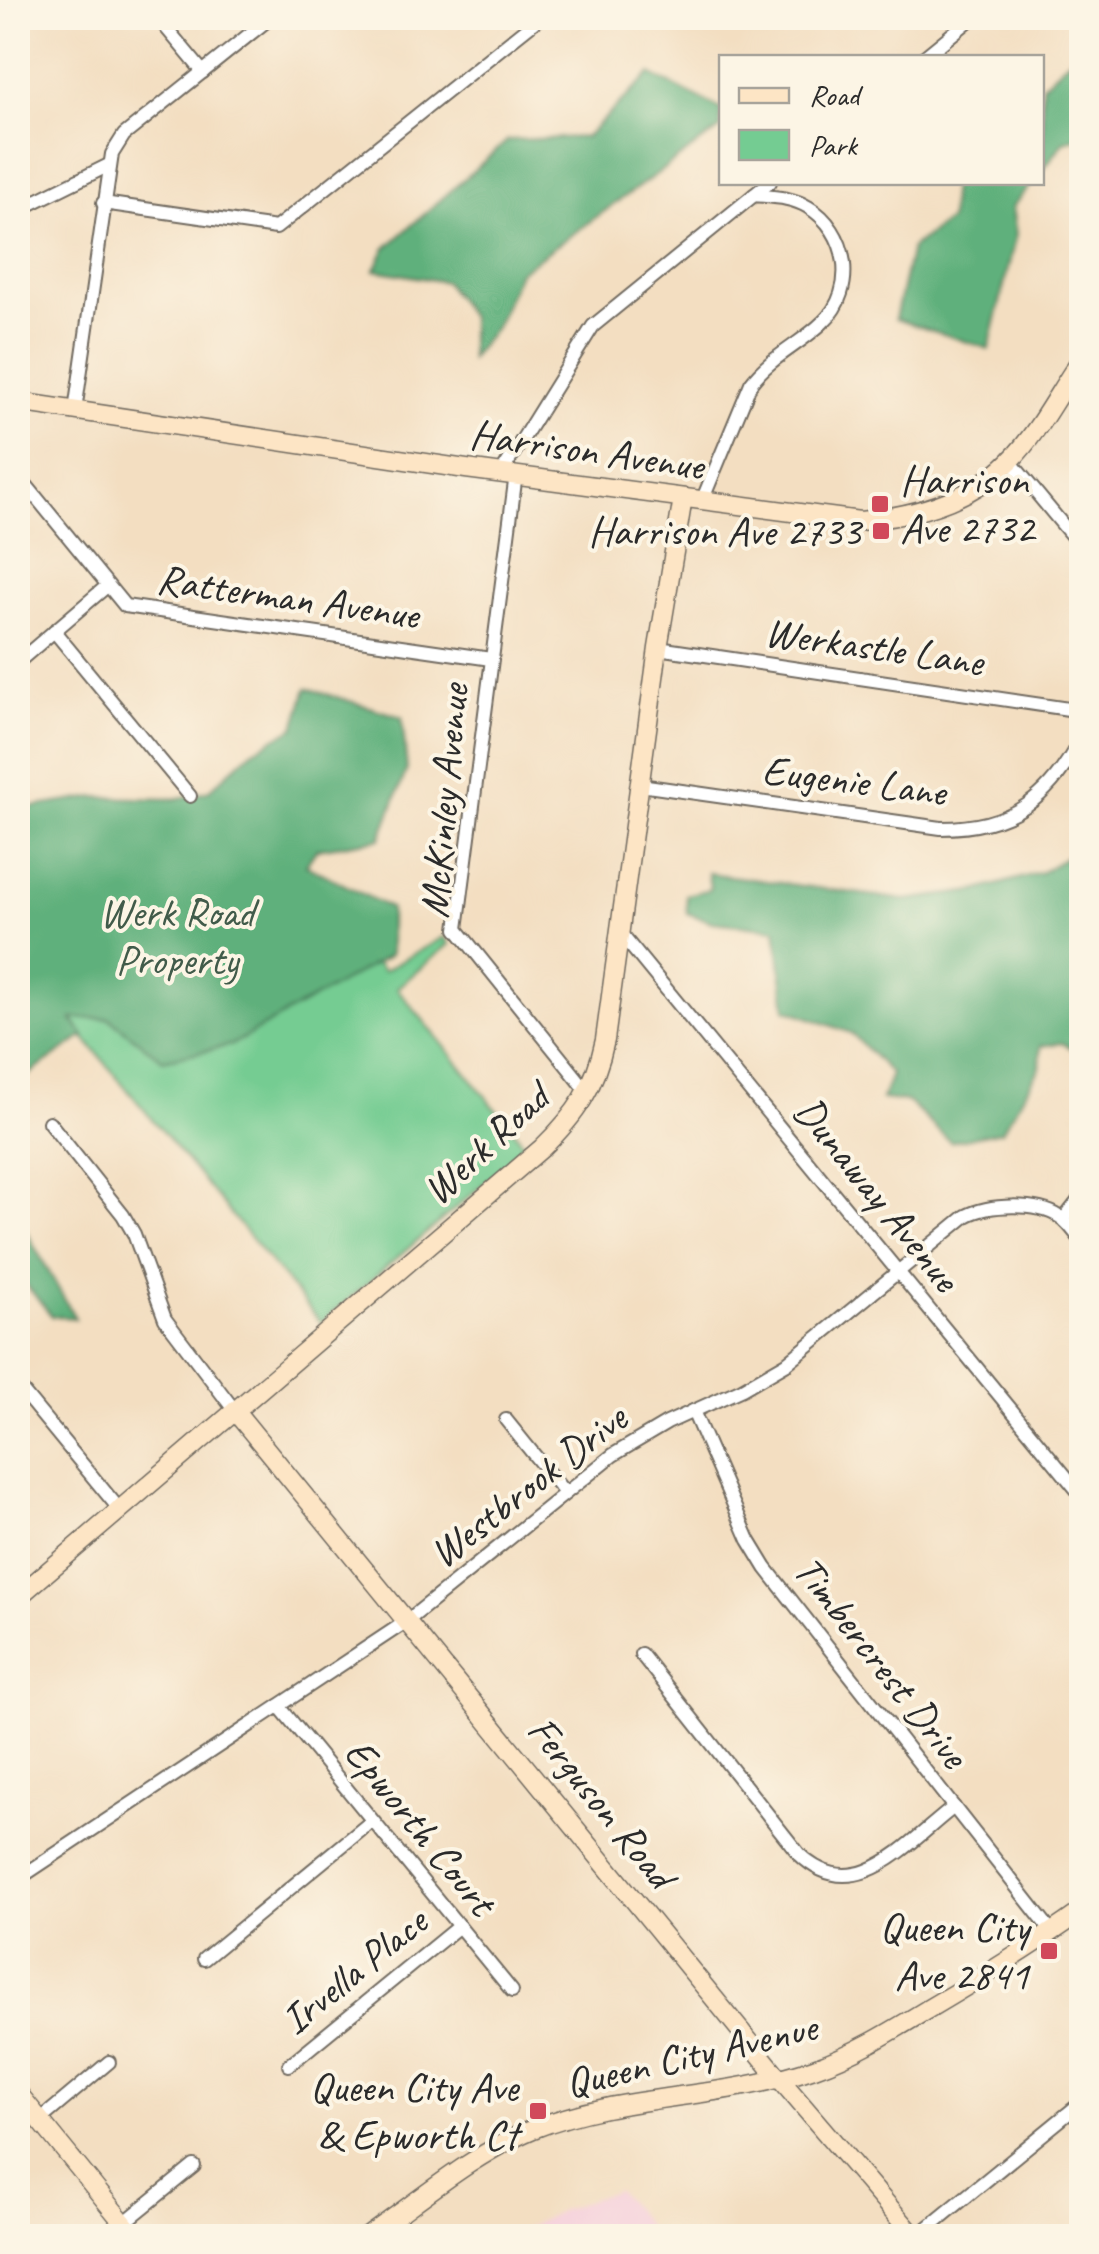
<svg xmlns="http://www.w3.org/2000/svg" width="1099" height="2254" font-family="Caveat,sans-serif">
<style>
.built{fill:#f5cfdb}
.green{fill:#74cc92;stroke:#507c5e;stroke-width:2.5}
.forest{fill:#5fb07c;stroke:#456e54;stroke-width:2.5}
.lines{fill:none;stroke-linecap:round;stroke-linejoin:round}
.street-casing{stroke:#716a60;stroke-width:16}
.secondary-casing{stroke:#716a60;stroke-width:21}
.street{stroke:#fff;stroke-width:12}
.secondary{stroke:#fde5c5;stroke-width:18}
.poi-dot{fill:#d1495b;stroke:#fcf5e5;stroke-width:4}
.labels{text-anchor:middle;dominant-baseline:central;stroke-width:8;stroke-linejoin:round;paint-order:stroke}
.street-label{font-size:42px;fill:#2b2b2b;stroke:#fcf5e5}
.poi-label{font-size:42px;fill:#2b2b2b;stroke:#fcf5e5;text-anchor:end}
.park-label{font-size:42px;fill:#415b4a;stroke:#fcf5e5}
</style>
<rect width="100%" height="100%" fill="#fcf5e5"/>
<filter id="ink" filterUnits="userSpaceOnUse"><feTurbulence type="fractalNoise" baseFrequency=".01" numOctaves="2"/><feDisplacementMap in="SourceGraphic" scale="20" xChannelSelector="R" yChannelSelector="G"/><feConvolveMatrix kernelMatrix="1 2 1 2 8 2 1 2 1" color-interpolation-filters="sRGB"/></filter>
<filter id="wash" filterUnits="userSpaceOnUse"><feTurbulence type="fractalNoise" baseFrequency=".0048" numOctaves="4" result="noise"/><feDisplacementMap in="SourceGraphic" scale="40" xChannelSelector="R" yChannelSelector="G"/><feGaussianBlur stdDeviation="2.25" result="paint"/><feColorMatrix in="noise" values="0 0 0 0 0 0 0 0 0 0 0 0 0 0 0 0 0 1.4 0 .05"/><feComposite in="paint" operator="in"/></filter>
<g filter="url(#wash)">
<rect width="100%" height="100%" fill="#f3dec1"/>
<polygon class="built" points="617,2190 656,2236 511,2236 561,2210"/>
<polygon class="green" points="233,790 383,971 444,937 449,944 397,988 527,1147 321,1323 64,1013 90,806 226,794"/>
<g class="forest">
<polygon points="1081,48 1081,136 1064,142 1042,171 1042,85"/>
<polygon points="650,74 721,109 721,128 519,272 496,326 470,359 470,318 445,282 375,270 385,249 508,140 586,137"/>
<polygon points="952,183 1032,183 1012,207 1016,234 989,349 895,319 911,248 949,220"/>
<polygon points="307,688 402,717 407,769 380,839 317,849 306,865 390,908 390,955 231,1045 163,1060 109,1018 72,1019 84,1036 18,1082 18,809 95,797 176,799 208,791 252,751 295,727"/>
<polygon points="1081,847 1081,1054 1062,1043 1041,1046 1040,1068 1002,1131 950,1142 908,1102 882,1099 891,1074 851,1033 786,1009 776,929 712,922 687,913 686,895 710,889 708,873 905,900 975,891 1042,872"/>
<polygon points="18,1217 75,1318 52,1316 18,1275"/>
</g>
</g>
<g filter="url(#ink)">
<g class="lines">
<defs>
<g id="street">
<polyline points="158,18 203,72"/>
<polyline points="923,58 972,18"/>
<polyline points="103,203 276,228 539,18"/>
<polyline points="18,210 109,165"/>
<polyline points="75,411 112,154 124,135 270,18"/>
<polyline points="1010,461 1082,548"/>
<polyline points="502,472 593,326 770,182"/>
<polyline points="516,474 457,929 588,1092"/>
<polyline points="18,475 125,606 491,659"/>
<path d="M702 501 751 383C770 357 801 344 823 322 858 289 848 230 808 207 792 197 773 197 754 195"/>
<polyline points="54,631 190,796"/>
<polyline points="658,648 1082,711"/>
<polyline points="18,662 107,586"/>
<path d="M640 785 941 828C1012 828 1051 798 1082 736"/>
<polyline points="621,934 1082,1496"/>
<polyline points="49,1122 123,1215 134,1234 165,1319 235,1411"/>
<polyline points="1064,1219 1082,1196"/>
<polyline points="18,1386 120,1510"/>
<polyline points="693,1411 749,1540 766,1568 1052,1932"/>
<polyline points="506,1420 565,1493"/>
<path d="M641 1654 799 1854C855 1909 907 1843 954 1807"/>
<polyline points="279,1706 512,1991"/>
<path d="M18 1879 407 1621 613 1455 667 1423 742 1389 787 1363 966 1216C988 1204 1037 1202 1060 1217 1069 1223 1075 1233 1082 1241"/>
<polyline points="204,1959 372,1821"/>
<polyline points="289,2065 459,1926"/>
<polyline points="40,2120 109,2062"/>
<polyline points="124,2223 194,2166"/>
<polyline points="918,2236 1082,2102"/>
</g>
<g id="secondary">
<path d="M18 402 466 469 860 521C913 516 971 500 1010 461 1039 432 1059 391 1082 358"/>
<polyline points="235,1411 779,2078 914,2236"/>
<path d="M18 1597 542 1148C577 1114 595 1087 605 1040L658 648 683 498"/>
<polyline points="18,2093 134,2236"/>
<path d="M368 2236C421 2199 473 2154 533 2129 622 2093 724 2100 814 2068 855 2054 892 2031 928 2009 981 1978 1032 1947 1082 1911"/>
</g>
</defs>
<use href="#street" class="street-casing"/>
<use href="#secondary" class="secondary-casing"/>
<use href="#street" class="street"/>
<use href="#secondary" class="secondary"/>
</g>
</g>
<g class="poi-dot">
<rect x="870" y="494" width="20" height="20" rx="5"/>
<rect x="871" y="521" width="20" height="20" rx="5"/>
<rect x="1039" y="1941" width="20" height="20" rx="5"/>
<rect x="528" y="2101" width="20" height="20" rx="5"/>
</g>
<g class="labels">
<g class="street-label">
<text transform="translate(587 450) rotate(8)">Harrison Avenue</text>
<text transform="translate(288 597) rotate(8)">Ratterman Avenue</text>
<text transform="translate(874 647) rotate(8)">Werkastle Lane</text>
<text transform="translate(854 781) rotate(7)">Eugenie Lane</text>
<text transform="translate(444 801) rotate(-85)">McKinley Avenue</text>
<text transform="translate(486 1144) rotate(-43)">Werk Road</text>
<text transform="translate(877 1194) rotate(51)">Dunaway Avenue</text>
<text transform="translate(528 1486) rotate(-38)">Westbrook Drive</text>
<text transform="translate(881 1662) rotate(52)">Timbercrest Drive</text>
<text transform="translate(601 1802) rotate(51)">Ferguson Road</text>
<text transform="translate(420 1827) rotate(51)">Epworth Court</text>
<text transform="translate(354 1971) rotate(-39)">Irvella Place</text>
<text transform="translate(691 2055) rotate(-13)">Queen City Avenue</text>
</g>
<g class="poi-label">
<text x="900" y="480" text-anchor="start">Harrison<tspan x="900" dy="48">Ave 2732</tspan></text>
<text x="861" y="531">Harrison Ave 2733</text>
<text x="1029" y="1927">Queen City<tspan x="1029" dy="48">Ave 2841</tspan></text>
<text x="518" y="2087">Queen City Ave<tspan x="518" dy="48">&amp; Epworth Ct</tspan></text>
</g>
<g class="park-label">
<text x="177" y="912">Werk Road<tspan x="177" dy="48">Property</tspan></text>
</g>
</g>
<rect width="1099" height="2254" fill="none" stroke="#fcf5e5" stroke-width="60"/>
<rect x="719" y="55" width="325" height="130" fill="#fcf5e5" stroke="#a8a49b" stroke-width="2.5"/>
<rect x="739" y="88" width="50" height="15" fill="#fde5c5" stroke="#a8a49b" stroke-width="2.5"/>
<text x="809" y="105" font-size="30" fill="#2b2b2b">Road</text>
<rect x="739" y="130" width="50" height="30" fill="#74cc92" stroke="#a8a49b" stroke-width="2.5"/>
<text x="809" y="155" font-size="30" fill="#2b2b2b">Park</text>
</svg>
